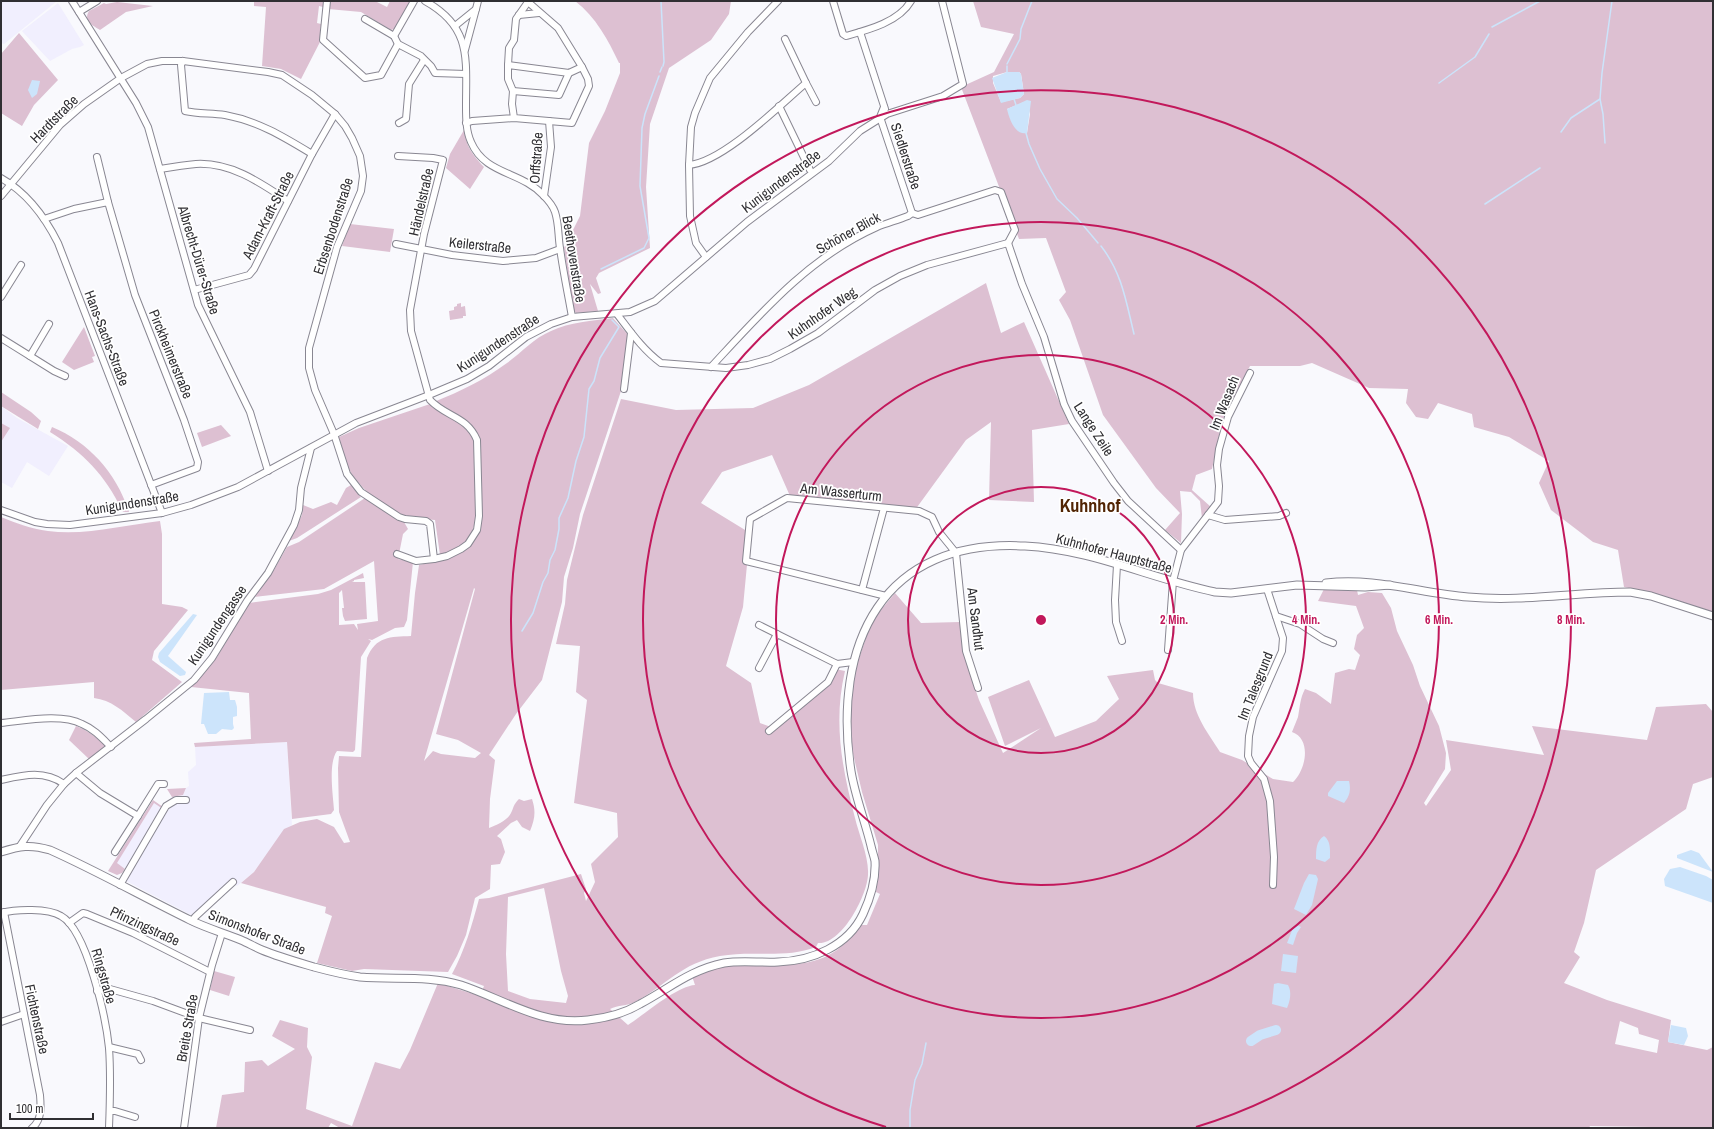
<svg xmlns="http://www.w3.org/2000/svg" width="1714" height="1129" font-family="'Archivo Narrow',sans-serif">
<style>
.built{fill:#f1effe}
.green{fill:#ddc0d2;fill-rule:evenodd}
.water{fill:#cce4fb}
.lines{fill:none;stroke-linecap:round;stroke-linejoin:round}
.stream{stroke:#cce4fb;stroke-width:1.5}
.river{stroke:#cce4fb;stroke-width:10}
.minor-casing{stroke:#898792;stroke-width:8}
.tertiary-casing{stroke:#898792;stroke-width:9}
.minor{stroke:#fff;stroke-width:6}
.tertiary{stroke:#fff;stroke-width:7}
.ring{fill:none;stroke:#c2185b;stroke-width:2}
.labels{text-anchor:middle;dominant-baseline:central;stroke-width:3.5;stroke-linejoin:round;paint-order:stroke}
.street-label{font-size:14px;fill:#302f33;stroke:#fff}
.district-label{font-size:18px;font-weight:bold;fill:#512403;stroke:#fff}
.centre{fill:#c2185b;stroke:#fff;stroke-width:2}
.ring-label{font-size:12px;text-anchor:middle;font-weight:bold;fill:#c2185b;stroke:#fff;stroke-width:3.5;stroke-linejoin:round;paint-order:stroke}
</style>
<rect width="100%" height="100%" fill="#f9f9fd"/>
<g class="built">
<polygon points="1,1 57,1 4,44 1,43"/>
<polygon points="58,3 84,45 80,47 72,49 50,61 22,31"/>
<polygon points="1,406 17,418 68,446 49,476 27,462 12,488 1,482"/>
<polygon points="287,742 292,825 284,830 254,872 237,886 232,881 193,916 126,881 130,872 116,864 154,803 163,807 172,797 183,795 186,788 189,786 188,772 196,765 195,747"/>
</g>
<g class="green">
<polygon points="254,1 324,1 323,7 319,6 317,23 321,24 320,32 322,32 321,40 301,79 281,69 262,66 266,7 254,6"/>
<polygon points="329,1 375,1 387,7 390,1 411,1 394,29 391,30 361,12 328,9"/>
<path d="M575 1H731L729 14 711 40 669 68 650 124 646 187 650 248 599 273 596 278 601 293 598 294 590 284 598 311 576 313 573 309 564 248 580 216 589 143 605 111 620 73V63H619C608 40 596 17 575 1Z"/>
<path d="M973 1H1713V612L1660 595 1624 587 1618 550 1593 542 1551 510 1539 483 1549 461 1509 437 1474 427 1472 414 1438 403 1428 419 1416 417 1406 403 1408 389 1369 388 1312 363 1300 366H1250L1222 421 1212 469 1196 475 1192 490 1211 507 1202 518 1200 501 1191 492 1180 491 1182 514 1181 543 1165 530 1180 513 1156 488 1103 415 1070 320 1059 300 1066 292 1046 238 1019 239 961 87 994 72 1014 34 981 27ZM1007 72H1019L1021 74 1024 94 1020 98 1001 102 993 83V76ZM1027 101 1030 114 1027 133 1007 109Z"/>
<path d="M117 2 153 6 126 12 100 30C92 25 83 21 89 11L104 3 106 4Z"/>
<polygon points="19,33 58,80 34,105 22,126 1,113 1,54"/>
<path d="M464 130C467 148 472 154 484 167L470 189 446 168 450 154Z"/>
<polygon points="350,224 394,229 390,252 342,246"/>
<path d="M986 283 1001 333 1024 322 1069 424 1032 430 1034 502 989 500 991 422 966 440 915 510 790 496 772 455 722 472 701 503 750 533 743 607 726 666 751 683 760 723 771 727 829 683 835 669 845 671C833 722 842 768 855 818 859 835 869 857 868 874 868 894 842 945 818 943L816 947C785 959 752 950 720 956 681 963 667 985 635 1002 627 1006 618 1005 610 1009L628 1025C645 1014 677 986 695 985L692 976C705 971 719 966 733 965 769 962 806 972 837 950 846 943 853 934 860 925H867L880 894 876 892 878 877V845L862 792 851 745 850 712 854 673 868 632 875 617 895 593 921 623 960 622 963 652 979 700 1003 753 1041 728 1005 746 988 697 1029 680 1055 737 1096 721 1119 699 1107 676 1153 670 1155 680 1158 683 1193 693C1193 715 1209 734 1220 752L1242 760 1273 779 1293 782C1306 770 1312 739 1292 732 1294 727 1296 722 1298 717 1300 707 1300 698 1305 689L1316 693 1331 704 1335 673 1349 669 1355 670 1360 655 1354 649 1357 635 1364 628 1356 606 1318 601 1324 589 1357 590 1358 595 1368 592 1382 593 1391 608 1397 631 1413 665 1420 686 1439 726 1446 753 1445 769 1424 803 1426 806 1451 770 1446 740 1544 755 1532 726 1647 740 1656 707 1706 704 1713 712V777L1693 784 1686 809 1596 870 1584 923 1574 952 1580 957 1564 983 1607 1000 1671 1020 1668 1042 1707 1050 1713 1047V1128L1590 1126 1589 1128H340L331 1123 328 1128H216L222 1095 244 1092 245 1062 262 1060 268 1066 295 1049 272 1036 280 1020 308 1028 307 1047 312 1057 306 1109 352 1126 375 1062 400 1069 410 1050 438 983 480 996 484 986 452 974C465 950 472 925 479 899L489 898 581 874 586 889 584 893 586 901 595 882 591 864 618 837 617 813 574 803 587 700 576 692 580 646 556 644 565 604 567 580 583 515 621 399 676 410 753 408 809 385ZM544 888 561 971 568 996 566 1003 530 999 508 991 506 954 508 897ZM1620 1021 1638 1028 1639 1034 1659 1040 1657 1053 1615 1044Z"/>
<polygon points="461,303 461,307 465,306 466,316 463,316 463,318 450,320 449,311 454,310 454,307 457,306 457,304"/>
<path d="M613 318 629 336 621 391 580 514 573 548 564 577 562 602 542 680 516 714 489 755 495 760 490 799 489 828C496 825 507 821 511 813 514 807 513 805 519 799L524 801 532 799C536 811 535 819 530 831L522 827 517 820 511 823 497 836 501 839 505 852 500 864 491 865 490 889 475 898 466 935 457 956 448 972 364 969 352 971 317 963 332 916 325 913 326 907 241 883 254 872 284 829 300 822 317 819 334 827 344 843 350 842 339 812 338 768 339 756 361 757 367 658C376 636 390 637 411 636L415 593 419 565 450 558 477 532C478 512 485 444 475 430 467 417 447 410 434 402 461 391 484 380 507 363 521 353 534 338 551 331 570 322 592 321 613 318ZM474 588 475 589 436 734 458 740 481 753 475 758 441 754 433 751 424 761Z"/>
<polygon points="84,327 95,356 92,357 94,362 74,370 62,362"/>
<polygon points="1,392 31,412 41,421 38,429 1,406"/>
<path d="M430 404 470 430 475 439C476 468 486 529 461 547 456 551 447 553 440 555L435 520C427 519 416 519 408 517 377 508 339 471 339 437L359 428Z"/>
<polygon points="1,423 10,428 1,442"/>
<polygon points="221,425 231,436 202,447 197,433"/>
<path d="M52 427C89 442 117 474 129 512H123C105 475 85 454 50 432Z"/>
<polygon points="351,485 361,497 297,538 289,541 302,515 303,505 313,509 331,502 337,505 346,488"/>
<path d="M365 498 381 509 404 522 408 529 403 534 398 559 413 562 407 620 404 627 395 628 372 640 368 639 371 641 361 657 355 750 353 752 337 751C328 763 333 795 334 810L331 814 292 819 287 742 195 747 194 743 251 739 249 693 191 687 217 657 249 603 318 594 331 590 363 573 364 578 354 580V581L352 582H365L367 619 345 621 343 616 342 608H344L342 590 339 593V625L354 624 358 630 357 624 378 621 374 561 324 589 254 597 274 570 287 547 299 542Z"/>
<path d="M1 517C16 523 31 529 48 531 85 536 124 525 160 521L162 534V604L182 607 188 610 154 651 152 660 182 682 136 722C123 711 111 700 94 698V682L1 690Z"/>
<path d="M76 726C87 730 96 737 105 745L104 749 89 759 69 740Z"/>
<polygon points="186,788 183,795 172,797 167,789"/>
<polygon points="153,800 163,807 163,809 154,803 117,863 125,869 122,873 117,875 108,871"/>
<polygon points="214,971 235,977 229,996 210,990"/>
</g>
<g class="water">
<polygon points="1007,72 1019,72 1021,74 1024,94 1020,98 1001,103 992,78"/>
<polygon points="32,80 40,81 37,94 32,98 28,90"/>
<path d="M1027 100 1031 101 1027 133C1015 136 1009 118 1007 109Z"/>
<polygon points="193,614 197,615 168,656 186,672 185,675 180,676 160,662 158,657 159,653"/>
<polygon points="229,692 230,700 235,700 237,707 237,716 233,717 233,724 234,728 232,730 222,729 216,734 208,734 204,724 201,724 204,693"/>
<path d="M1337 781H1349C1351 789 1350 796 1344 803L1328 796V793Z"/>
<path d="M1324 836C1331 841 1330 850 1330 858L1325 862 1316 859C1316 850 1316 841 1324 836Z"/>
<polygon points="1691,850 1699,853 1713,872 1677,858 1677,855"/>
<polygon points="1680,867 1706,876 1713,880 1713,903 1665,886 1664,879 1670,869"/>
<polygon points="1309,874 1316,875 1318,879 1312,905 1306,915 1294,909 1304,883"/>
<polygon points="1297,925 1301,927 1297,933 1293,945 1287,943 1293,928"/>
<polygon points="1283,954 1298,956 1296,973 1281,971"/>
<path d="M1278 983 1288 985C1292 992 1290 1001 1287 1008L1272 1004 1274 984Z"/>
<polygon points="1671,1025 1686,1028 1688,1036 1684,1045 1668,1042"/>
</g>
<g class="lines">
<g class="stream">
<polyline points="661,1 664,62 663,66"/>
<polyline points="1492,27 1540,1"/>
<polyline points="1007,64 1020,39 1021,29 1032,1"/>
<polyline points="1007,66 1007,72"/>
<polyline points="660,72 662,67"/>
<polyline points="1439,83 1475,57 1489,34"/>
<polyline points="1014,99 1016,105"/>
<polyline points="1561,132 1571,118 1600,99"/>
<polyline points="1026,133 1029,144 1040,169 1057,199 1077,218 1098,243"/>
<polyline points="1605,143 1603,114 1600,99 1602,73 1612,1"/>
<polyline points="1485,204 1540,168"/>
<path d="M1101 246C1122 273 1126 301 1134 334"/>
<polyline points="601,269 644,248 649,238 640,186 642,128 645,114 659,76"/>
<polyline points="522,631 533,613 543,582 548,573 550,560 555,550 559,529 559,518 568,498 576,461 584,437 589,389 594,381 600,358 619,327 612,320"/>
<polyline points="910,1128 910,1110 915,1080 922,1064 926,1043"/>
</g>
<polyline class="river" points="1251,1041 1260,1035 1276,1030"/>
<defs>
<g id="minor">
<polyline points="72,1 136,103 148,127 198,305 250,412 268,471"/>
<polyline points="327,1 323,40 365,78 381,75 398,44"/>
<path d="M425 1C472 27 466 59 466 106 466 118 466 131 471 142 485 175 521 171 543 195 547 199 553 206 555 212 559 224 558 236 560 248 563 271 568 294 572 317"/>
<path d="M833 1 843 34 846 36C868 30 899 22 911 1"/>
<polyline points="79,12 97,1"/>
<polyline points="519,15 539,13"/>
<polyline points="365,19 394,36 398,44 421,56 431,66 435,73 466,74"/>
<polyline points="455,26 476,9 478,1"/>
<polyline points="860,32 885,109"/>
<polyline points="394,36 414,1"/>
<polyline points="465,50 476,9"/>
<path d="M183 61 181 65 185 111C198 114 211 113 225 115 258 121 284 137 312 154"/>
<polyline points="508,65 509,48 514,40 516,19 528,2 558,28 582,67"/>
<polyline points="806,83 816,102"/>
<polyline points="513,91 559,95 569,73"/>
<polyline points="779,106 810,170"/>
<polyline points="884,107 880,117 912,213"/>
<polyline points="399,123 406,119 409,84 424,60"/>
<polyline points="466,123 472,121 514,118 572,123 589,86 588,79 582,67 569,73 508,65 508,79 513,91 512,104 514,118"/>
<polyline points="97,157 108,202"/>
<path d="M689 165C723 162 779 106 806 83L785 39"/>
<path d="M160 169C172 167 184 165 196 164 231 162 261 183 288 201"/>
<path d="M1 178C26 192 45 217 58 243L162 513"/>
<polyline points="1,196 60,125 84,104 121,78 147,64 162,61 183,61 268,72 282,75 312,95 335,114 345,126 352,138 360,156 363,176 361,191 337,247 309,348 309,368 315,390 334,434 347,474 361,492 399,517 405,519 426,521 430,524 434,559"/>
<polyline points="544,196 551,147 549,121"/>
<polyline points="912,213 918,215 995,190 1001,192 1015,230 1008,243"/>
<polyline points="44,219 74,209 108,202 135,295 184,420 198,462 197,468 151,485"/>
<polyline points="1008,243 1022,284 1044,337 1064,404 1072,421 1114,483 1128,501 1181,550"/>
<polyline points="396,244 452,255 503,261 536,258 560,249"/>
<polyline points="706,257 696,243 690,216 689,165 691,127 695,113 710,78 748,32 778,1"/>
<polyline points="194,290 249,275 254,269 312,154 335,114"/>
<polyline points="1,297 21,265"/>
<path d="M617 314C630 331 643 350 661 363L726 368 748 365 770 359 790 349 818 333 875 290 900 276 927 265 1008 243"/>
<polyline points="1,338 54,371 65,376"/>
<polyline points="30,356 49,324"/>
<path d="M711 367C760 314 809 257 877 227 887 223 898 220 908 216L912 213"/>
<polyline points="624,389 631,333"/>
<polyline points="1,510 35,522 47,524 70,525 162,513 191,505 238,487 356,423 429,395 467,379 489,366 526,337 551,324 572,317 630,312 655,301 747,222 829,161 860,131 887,114 943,96 963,84 942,1"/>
<polyline points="1208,515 1225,520 1279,516 1286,513"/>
<path d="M397 554 416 561 434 559 447 556 461 549 468 544 477 530 479 516 477 440C467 416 446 417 430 400L411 331 410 310 424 234 443 160 433 158 398 156"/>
<polyline points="1117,565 1115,600 1116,622 1122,641"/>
<polyline points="1267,589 1283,638 1282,651 1253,717 1249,736 1248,756 1251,763 1264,779 1270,801 1274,857 1273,885"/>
<polyline points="862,590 884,508"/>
<polyline points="886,596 746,561 750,519 787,498 919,511 932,517 939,532 956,553 966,651 978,688"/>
<polyline points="1276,616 1300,624 1323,639 1333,643"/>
<polyline points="759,625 837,664 853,662"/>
<polyline points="1168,650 1173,581 1181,550 1218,502 1219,486 1217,465 1219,449 1228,417 1250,373"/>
<polyline points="759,668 777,634"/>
<path d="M1 723C23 721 61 713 82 724 94 729 102 738 111 747"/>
<polyline points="769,731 828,682 837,664"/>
<polyline points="76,773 100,793 138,816 115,852"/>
<path d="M1 780C24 775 44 770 64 784"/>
<polyline points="138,816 158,784 164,784"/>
<polyline points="20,846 47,805 64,784 76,773 146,719 194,680 212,658 247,601 268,573 294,525 299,510 301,488 311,448"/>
<polyline points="120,885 166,806 176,800 186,800"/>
<path d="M4 912 40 1095C41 1107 42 1120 32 1128"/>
<path d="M1 913C16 909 48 908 61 916 87 930 106 1019 109 1048 111 1075 110 1102 109 1128"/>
<polyline points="192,921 195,917 233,882"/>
<polyline points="69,923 83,913 87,914 133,933 210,972"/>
<polyline points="97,991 110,989 153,1001 199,1018 250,1030"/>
<polyline points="1,1022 24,1014"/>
<polyline points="109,1047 138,1054 141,1060"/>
<polyline points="110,1111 115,1111 135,1117"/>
<polyline points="184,1128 199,1018 212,965 222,933"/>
</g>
<g id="tertiary">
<path d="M1326 583C1374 577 1420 593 1468 597 1522 602 1576 592 1630 592L1651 596 1713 616"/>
<path d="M1 852C20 846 30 844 50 850 97 871 143 897 190 920 206 928 224 933 241 940 248 943 255 947 262 950 279 957 297 962 314 967 329 971 345 975 360 977 394 980 428 975 461 985 503 999 542 1026 588 1020 606 1018 625 1013 640 1004 670 988 690 970 724 963 742 960 760 963 778 962 812 961 848 946 863 914 870 899 876 879 875 861 874 856 872 851 871 846 865 821 855 796 851 771 832 644 882 538 1025 546 1090 549 1152 579 1215 592L1231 593 1297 585 1365 587 1390 585"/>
</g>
</defs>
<use href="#minor" class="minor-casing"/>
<use href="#tertiary" class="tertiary-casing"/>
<use href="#minor" class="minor"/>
<use href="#tertiary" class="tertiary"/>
</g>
<g class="ring">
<circle cx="1041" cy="620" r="133"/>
<circle cx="1041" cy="620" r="265"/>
<circle cx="1041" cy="620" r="398"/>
<path d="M886 1127A530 530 0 1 1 1196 1127"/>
</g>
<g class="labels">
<g class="street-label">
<text transform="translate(54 119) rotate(-45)">Hardtstraße</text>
<text transform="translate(906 156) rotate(72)">Siedlerstraße</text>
<text transform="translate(536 158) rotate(-86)">Orffstraße</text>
<text transform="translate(781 181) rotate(-37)">Kunigundenstraße</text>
<text transform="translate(421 202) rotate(-77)">Händelstraße</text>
<text transform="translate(268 215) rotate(-63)">Adam-Kraft-Straße</text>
<text transform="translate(333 226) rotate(-72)">Erbsenbodenstraße</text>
<text transform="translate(848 233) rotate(-29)">Schöner Blick</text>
<text transform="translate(480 245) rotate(6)">Keilerstraße</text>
<text transform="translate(574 259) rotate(81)">Beethovenstraße</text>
<text transform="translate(199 260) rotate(73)">Albrecht-Dürer-Straße</text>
<text transform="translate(822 313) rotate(-35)">Kuhnhofer Weg</text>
<text transform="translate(107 338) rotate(69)">Hans-Sachs-Straße</text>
<text transform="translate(498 343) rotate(-33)">Kunigundenstraße</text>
<text transform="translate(171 354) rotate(68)">Pirckheimerstraße</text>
<text transform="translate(1224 403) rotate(-68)">Im Wasach</text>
<text transform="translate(1094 429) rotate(57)">Lange Zeile</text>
<text transform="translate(841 492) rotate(6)">Am Wasserturm</text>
<text transform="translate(132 503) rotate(-9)">Kunigundenstraße</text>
<text transform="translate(1114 553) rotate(15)">Kuhnhofer Hauptstraße</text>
<text transform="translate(976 619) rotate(83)">Am Sandhut</text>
<text transform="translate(217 625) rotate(-56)">Kunigundengasse</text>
<text transform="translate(1255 686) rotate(-68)">Im Talesgrund</text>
<text transform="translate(145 926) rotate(25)">Pfinzingstraße</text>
<text transform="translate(257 932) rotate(21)">Simonshofer Straße</text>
<text transform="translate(104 976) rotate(74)">Ringstraße</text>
<text transform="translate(37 1019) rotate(78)">Fichtenstraße</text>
<text transform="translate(187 1028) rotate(-80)">Breite Straße</text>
</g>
<g class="district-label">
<text x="1090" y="505">Kuhnhof</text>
</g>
</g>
<circle cx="1041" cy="620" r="6" class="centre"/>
<g class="ring-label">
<text x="1174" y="624">2 Min.</text>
<text x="1306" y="624">4 Min.</text>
<text x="1439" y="624">6 Min.</text>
<text x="1571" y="624">8 Min.</text>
</g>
<rect width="1714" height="1129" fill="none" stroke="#302f33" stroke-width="4"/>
<path d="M10 1113v6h83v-6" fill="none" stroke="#302f33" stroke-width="2"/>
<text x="16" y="1113" font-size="12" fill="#302f33" stroke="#ffffff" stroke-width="3" paint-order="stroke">100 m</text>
</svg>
